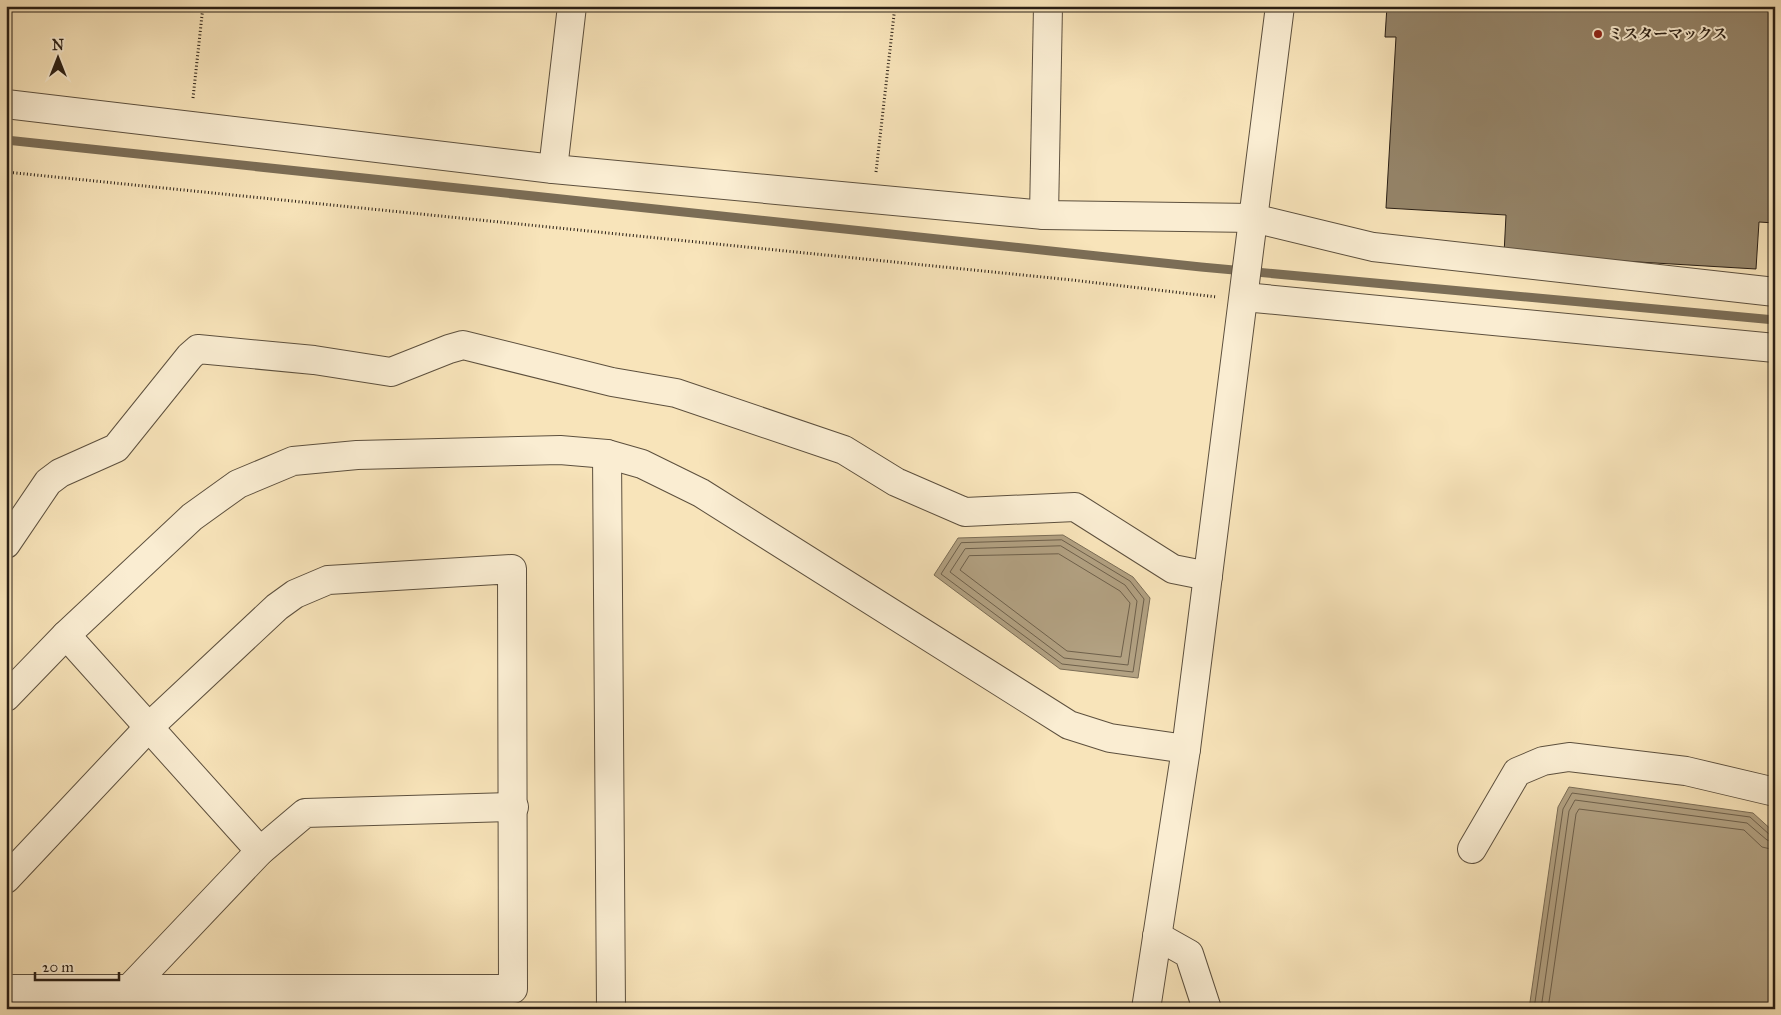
<svg xmlns="http://www.w3.org/2000/svg" width="1781" height="1015" font-family="'IM FELL Great Primer','Noto Serif JP',serif">
<style>
.water{fill:#b2a182;stroke:#7b6d56}
.lines{fill:none;stroke-linecap:round;stroke-linejoin:round}
.shore{stroke:#6e604b;stroke-width:1}
.stream{stroke:#7b6d56;stroke-width:9}
.building{fill:#95856a;stroke:#291e14}
.minor-casing{stroke:#5d503e;stroke-width:30}
.path{stroke:#291e14;stroke-width:3;stroke-dasharray:1 2.5;stroke-linecap:butt}
.minor{stroke:#faedd2;stroke-width:28}
.poi-dot{fill:#8f2418;stroke:#faedd2;stroke-width:2}
.labels{text-anchor:middle;dominant-baseline:central;stroke-width:4;stroke-linejoin:round;paint-order:stroke}
.poi-label{font-size:15px;font-weight:bold;fill:#291e14;stroke:#faedd2;text-anchor:start}
</style>
<rect width="100%" height="100%" fill="#f8e4ba"/>
<filter id="stains"><feTurbulence type="fractalNoise" baseFrequency=".004" numOctaves="4"/><feColorMatrix values="0 0 0 0 .2 0 0 0 0 .09 0 0 0 0 .02 0 0 0 .5 -.17"/></filter>
<radialGradient id="worn" r=".72"><stop offset=".6" stop-color="#630" stop-opacity="0"/><stop offset="1" stop-color="#630" stop-opacity=".3"/></radialGradient>
<g class="water">
<polygon points="1063,535 1133,577 1150,598 1138,678 1060,669 934,575 958,538"/>
<polygon points="1569,787 1753,813 1775,833 1775,1009 1529,1009 1558,807"/>
</g>
<g class="lines">
<g class="shore">
<polygon points="1062,540 1130,581 1144,599 1133,672 1062,664 941,574 961,543"/>
<polygon points="1061,546 1125,585 1137,601 1128,665 1064,658 950,572 965,549"/>
<polygon points="1059,554 1120,591 1130,603 1121,657 1067,651 960,570 969,556"/>
<polyline points="1534,1009 1563,809 1572,793 1750,817 1770,835 1775,836"/>
<polyline points="1541,1009 1569,811 1575,800 1747,823 1767,840 1775,842"/>
<polyline points="1548,1009 1576,814 1579,809 1744,830 1762,847 1775,850"/>
</g>
<polyline class="stream" points="6,140 1201,267 1775,320"/>
</g>
<polygon class="building" points="1387,6 1770,6 1770,9 1775,9 1775,223 1759,222 1756,269 1504,254 1506,215 1386,208 1396,37 1385,37"/>
<g class="lines">
<defs>
<g id="minor">
<polyline points="6,104 553,169 1044,215 1253,218 1373,247 1775,292"/>
<polyline points="553,169 572,6"/>
<polyline points="1044,215 1048,6"/>
<polyline points="1244,297 1775,348"/>
<polyline points="607,454 611,1009"/>
<polyline points="6,544 48,482 60,473 116,448 190,356 198,349 314,360 391,372 449,349 463,345 612,382 676,393 844,450 896,482 965,512 1075,507 1173,569 1208,576"/>
<polyline points="66,635 260,851 129,989"/>
<polyline points="6,697 66,635 192,517 238,484 293,461 357,455 560,450 607,454 642,464 701,493 1069,725 1110,738 1186,749"/>
<polyline points="1472,849 1517,772 1543,761 1569,757 1686,771 1775,792"/>
<polyline points="260,851 305,813 514,807"/>
<polyline points="6,879 150,726 277,607 295,594 328,580 512,569 513,989 6,989"/>
<polyline points="1157,936 1189,954 1207,1009"/>
<polyline points="1146,1009 1186,749 1280,6"/>
</g>
</defs>
<use href="#minor" class="minor-casing"/>
<g class="path">
<polyline points="193,98 203,6"/>
<polyline points="6,172 1072,280 1217,297"/>
<polyline points="876,172 895,6"/>
</g>
<use href="#minor" class="minor"/>
</g>
<circle class="poi-dot" cx="1598" cy="34" r="5"/>
<g class="labels">
<g class="poi-label">
<text x="1608" y="34">ミスターマックス</text>
</g>
</g>
<rect width="1781" height="1015" fill="none" stroke="#f8e4ba" stroke-width="25"/>
<rect x="8" y="8" width="1766" height="1000" fill="none" stroke="#291e14" stroke-width="2.5"/>
<rect x="12" y="12" width="1756" height="990" fill="none" stroke="#291e14"/>
<g transform="translate(58 58)" stroke="#faedd2" stroke-width="4" paint-order="stroke">
<path d="M0-4L9 19L0 12L-9 19Z" fill="#291e14"/>
<text y="-8" font-size="14" font-weight="bold" text-anchor="middle" fill="#291e14">N</text>
</g>
<path d="M35 972v8h84v-8" fill="none" stroke="#291e14" stroke-width="2.5"/>
<text x="42" y="972" font-size="15" fill="#291e14" stroke="#faedd2" stroke-width="4" paint-order="stroke">20 m</text>
<rect width="100%" height="100%" filter="url(#stains)"/>
<rect width="100%" height="100%" fill="url(#worn)"/>
</svg>
